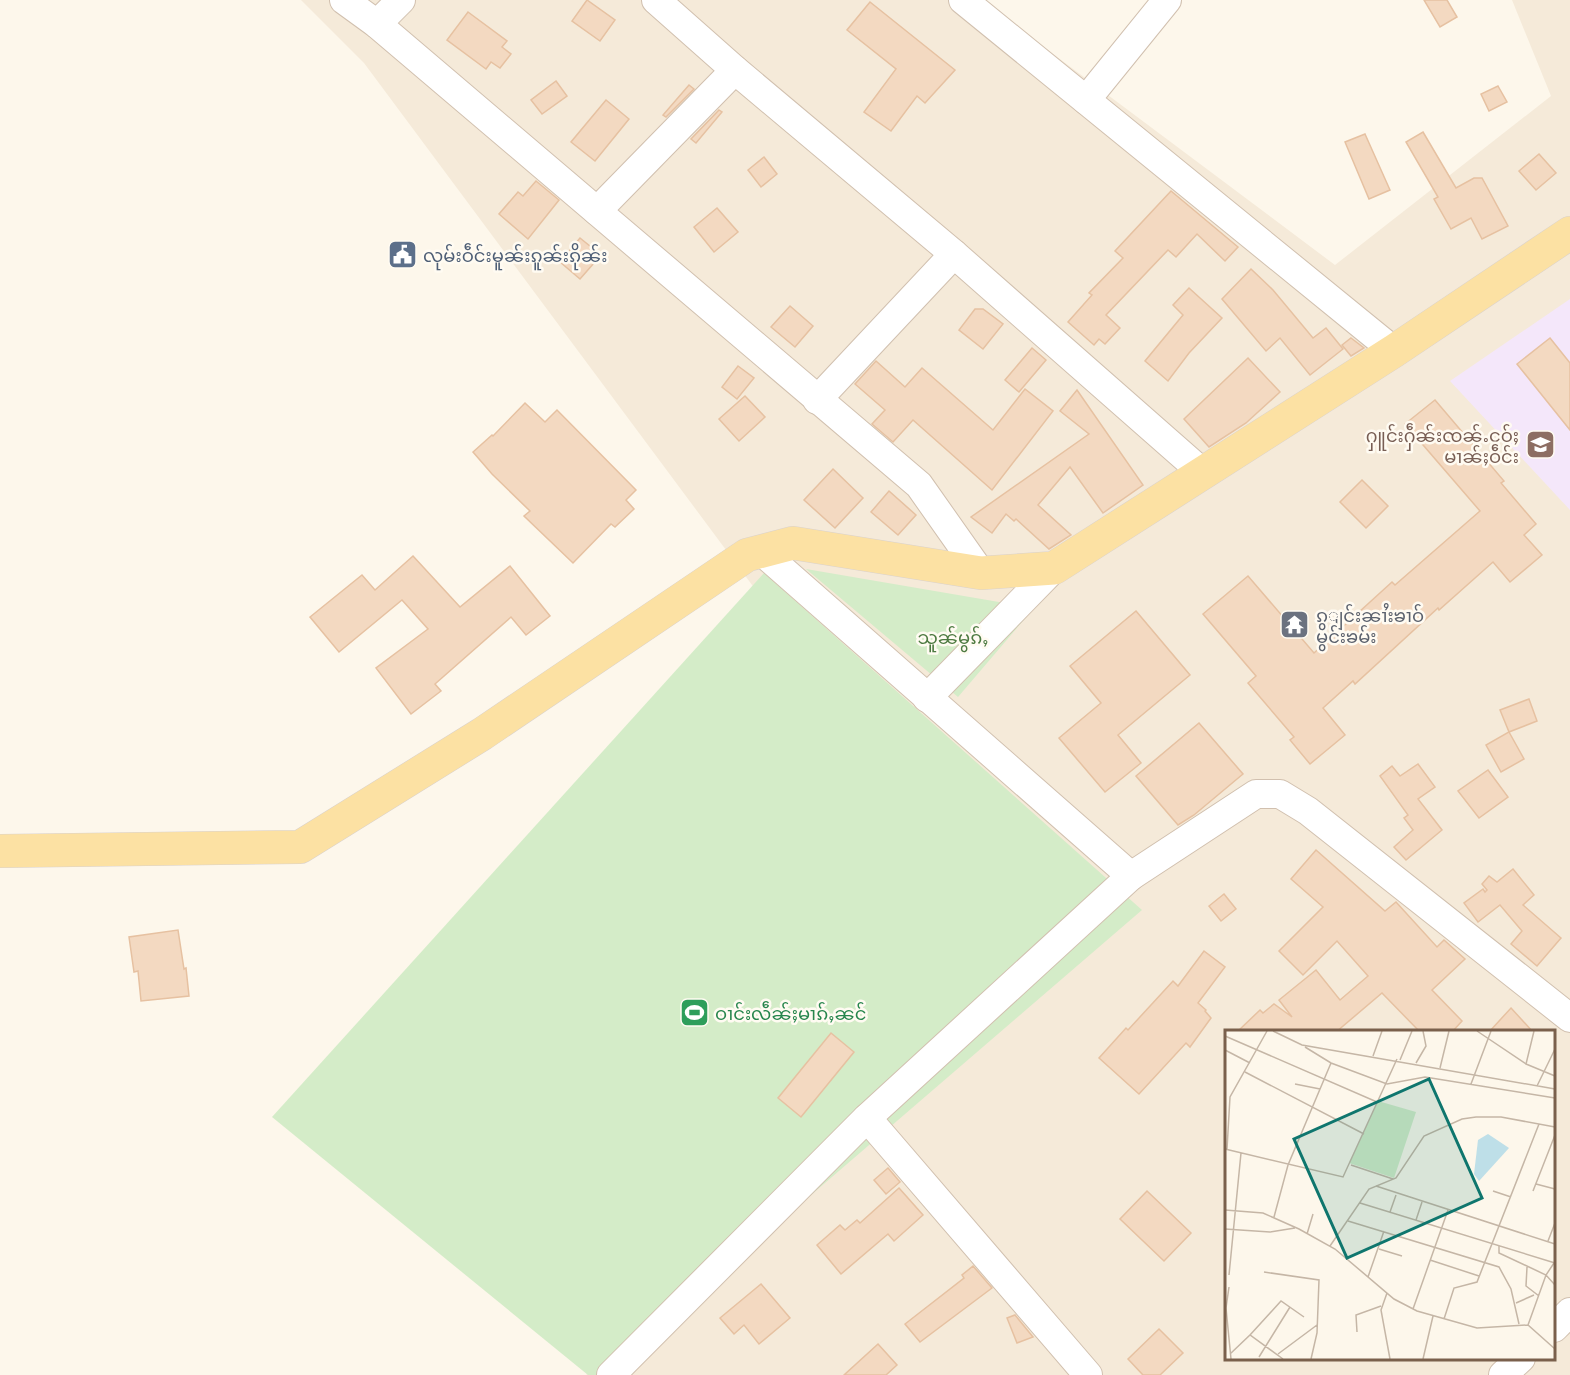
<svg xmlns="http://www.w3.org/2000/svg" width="1570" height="1375" font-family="'Space Grotesk','Noto Sans Myanmar',sans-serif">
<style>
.residential{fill:#f5ead9;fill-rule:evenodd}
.education{fill:#f4e7fa}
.green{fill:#d4ecc8}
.building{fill:#f3d9c1;stroke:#e6c1a1;stroke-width:1.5}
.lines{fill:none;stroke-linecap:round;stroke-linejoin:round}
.minor-casing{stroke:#d1c0af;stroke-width:30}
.major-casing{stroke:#dad2cd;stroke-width:34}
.minor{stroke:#fff;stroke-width:28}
.major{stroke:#fce1a3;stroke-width:33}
.labels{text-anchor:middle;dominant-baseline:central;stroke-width:5;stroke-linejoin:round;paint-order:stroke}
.service-label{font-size:18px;fill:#4e5e75;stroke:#fffbf2;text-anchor:start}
.education-label{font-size:18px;fill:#785e54;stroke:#fffbf2;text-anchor:end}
.worship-label{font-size:18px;fill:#5b616d;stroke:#fffbf2;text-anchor:start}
.park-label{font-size:18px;fill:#4d7a41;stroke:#fffbf2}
.leisure-label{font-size:18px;fill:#27864d;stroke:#fffbf2;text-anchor:start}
.inset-road{fill:none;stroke:#c5b6a6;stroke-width:1.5}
.view{fill:#0f766e;fill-opacity:0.15;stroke:#0f766e;stroke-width:3}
.inset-edge{fill:none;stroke:#7a604c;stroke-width:3}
</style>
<rect width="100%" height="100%" fill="#fdf7eb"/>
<path class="residential" d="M301 0H981L1335 265 1551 96 1512 0H1570V1375H586L1117 917 758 593 364 63ZM1226 1032H1554V1358H1226Z"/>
<polygon class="education" points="1570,299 1570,510 1450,381"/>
<g class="green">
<polygon points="806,569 1034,608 958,697"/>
<polygon points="764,573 1142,910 602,1375 588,1375 272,1117"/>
</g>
<g class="building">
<polygon points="587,0 615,20 600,41 572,21"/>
<polygon points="1424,0 1447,0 1457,17 1440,27"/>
<polygon points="870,2 955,70 925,103 917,96 891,131 864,112 896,69 847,30"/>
<polygon points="468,12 507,41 502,47 511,54 500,68 491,62 486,69 447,40"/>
<polygon points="556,81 567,96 542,114 531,100"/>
<polygon points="689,85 694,89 666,117 663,115"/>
<polygon points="1498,86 1507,102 1489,111 1481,94"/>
<polygon points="606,100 629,119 595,161 571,142"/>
<polygon points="719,110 722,112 696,143 691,139"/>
<polygon points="1423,132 1456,188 1474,178 1482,178 1508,226 1482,239 1471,218 1451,229 1434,199 1438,197 1406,142"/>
<polygon points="1365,134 1390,190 1369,199 1345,142"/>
<polygon points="1539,154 1556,173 1536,190 1519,171"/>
<polygon points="764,157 777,174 761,187 748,170"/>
<polygon points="536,181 559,200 528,239 499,214 518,192 523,196"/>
<polygon points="1171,191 1238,247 1225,261 1197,234 1176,257 1168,250 1106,315 1120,328 1105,344 1099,339 1094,345 1068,322 1092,295 1089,293 1123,258 1115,251"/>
<polygon points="717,208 738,232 714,252 694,227"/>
<polygon points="580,238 601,255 580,279 560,262"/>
<polygon points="1251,269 1273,290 1313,338 1326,328 1343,349 1310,375 1280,338 1266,351 1222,299"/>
<polygon points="1189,288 1222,318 1189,353 1168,381 1145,361 1183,315 1173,305"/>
<polygon points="790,306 813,326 795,347 771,327"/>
<polygon points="975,309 983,309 1003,324 983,349 959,330"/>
<polygon points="1351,338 1364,348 1351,356 1342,345"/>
<polygon points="1550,338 1570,363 1570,430 1517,364"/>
<polygon points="1032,348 1046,360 1019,392 1005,380"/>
<polygon points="1248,358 1280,392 1246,423 1209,447 1184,419"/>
<polygon points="876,361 905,387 922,368 993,430 1025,389 1053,411 992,490 913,420 893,442 872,424 885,410 855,384"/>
<polygon points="738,366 754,378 737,399 722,387"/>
<polygon points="1077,390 1143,485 1103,513 1070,467 1038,505 1071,535 1049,549 1016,519 1014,521 1006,514 992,533 971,517 1089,434 1060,411"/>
<polygon points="745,396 765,417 739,441 719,419"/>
<polygon points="1435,400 1504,481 1501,483 1536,524 1524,535 1542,555 1510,582 1493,562 1439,610 1438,608 1355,684 1353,681 1323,708 1345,735 1310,764 1290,740 1294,737 1248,683 1256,676 1203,614 1248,576 1314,653 1392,582 1395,585 1480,511 1405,424"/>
<polygon points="525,403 545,422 557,410 636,490 626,500 634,509 615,527 611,524 573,563 524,516 530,511 492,474 473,452 492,435 493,436"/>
<polygon points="833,469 863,498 835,528 804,500"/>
<polygon points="1362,480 1388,506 1366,528 1340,502"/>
<polygon points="889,491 916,515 898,535 871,512"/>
<polygon points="413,556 460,607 510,566 550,616 526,635 511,617 435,684 441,691 411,714 376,668 428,629 402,600 339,652 310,617 362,575 375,590"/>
<polygon points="1136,611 1190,675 1118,735 1141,763 1105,792 1059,738 1101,703 1070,666"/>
<polygon points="1529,699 1537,721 1509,732 1524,759 1501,772 1486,745 1509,732 1500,710"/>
<polygon points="1199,723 1243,774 1194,815 1178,825 1136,776"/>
<polygon points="1418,764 1435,787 1418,799 1442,830 1406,860 1394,847 1413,830 1404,818 1408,815 1380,776 1392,766 1400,776"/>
<polygon points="1488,770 1508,797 1479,818 1458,791"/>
<polygon points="1316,850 1385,911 1396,902 1437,947 1444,940 1465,959 1432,990 1462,1021 1452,1032 1420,1032 1382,993 1336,1032 1237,1032 1260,1010 1263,1013 1274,1004 1292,1017 1279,1000 1316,970 1340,1000 1368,976 1337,941 1303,975 1279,951 1323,907 1291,879"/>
<polygon points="1513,869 1534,895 1523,905 1561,938 1537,966 1511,944 1522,931 1500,905 1478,922 1464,903 1483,889 1485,892 1487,890 1482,884 1489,876 1497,882"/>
<polygon points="1224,894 1236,909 1221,921 1209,906"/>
<polygon points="178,930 184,969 186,968 189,996 141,1001 138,971 134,972 129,937"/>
<polygon points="1204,951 1225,967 1198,1003 1206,1010 1205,1011 1211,1018 1190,1047 1186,1043 1139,1094 1099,1058 1126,1028 1128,1030 1173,981 1178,986"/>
<polygon points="1511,1008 1533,1032 1489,1032"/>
<polygon points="831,1033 854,1052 801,1117 778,1098"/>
<polygon points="888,1168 900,1182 886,1194 874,1180"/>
<polygon points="899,1188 923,1215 894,1241 888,1234 841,1274 817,1245 840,1225 845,1230 857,1220 860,1223"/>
<polygon points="1147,1191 1191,1233 1164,1261 1120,1219"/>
<polygon points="973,1266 992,1288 920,1342 905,1324 964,1278 962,1275"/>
<polygon points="761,1284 790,1318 759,1344 744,1325 734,1334 720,1318"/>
<polygon points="1015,1315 1033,1337 1017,1343 1007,1318"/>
<polygon points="1159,1329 1183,1353 1160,1375 1143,1375 1128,1359"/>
<polygon points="878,1344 897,1365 886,1375 844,1375"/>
</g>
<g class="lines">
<defs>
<g id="minor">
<polyline points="344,0 377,24 919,485 981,573"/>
<polyline points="656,0 735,70 954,254 1203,473"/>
<polyline points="963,0 1394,351"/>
<polyline points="377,24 401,0"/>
<polyline points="1086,100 1167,0"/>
<polyline points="597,211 735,70"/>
<polyline points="817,400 954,254"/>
<polyline points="761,551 1131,876"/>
<polyline points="927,698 1054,568"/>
<polyline points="867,1118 1088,1375"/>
<polyline points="1554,1328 1570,1312"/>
<polyline points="611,1375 867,1118 1131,876 1256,794 1280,794 1308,811 1570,1018"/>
<polyline points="1503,1375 1521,1358"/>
</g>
<polyline id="major" points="0,851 300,847 482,734 747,555 793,543 981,573 1054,568 1394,351 1570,233"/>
</defs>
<use href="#minor" class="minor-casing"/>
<use href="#major" class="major-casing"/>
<use href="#minor" class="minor"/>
<use href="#major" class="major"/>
</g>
<defs>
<symbol id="civic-square" viewBox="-11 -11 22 22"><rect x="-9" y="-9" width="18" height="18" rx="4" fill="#5c6f8a" stroke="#fffbf2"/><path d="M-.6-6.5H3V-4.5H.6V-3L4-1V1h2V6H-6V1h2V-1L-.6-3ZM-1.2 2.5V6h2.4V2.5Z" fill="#fff"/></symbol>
<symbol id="school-square" viewBox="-11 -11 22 22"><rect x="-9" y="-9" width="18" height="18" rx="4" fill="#8d6e63" stroke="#fffbf2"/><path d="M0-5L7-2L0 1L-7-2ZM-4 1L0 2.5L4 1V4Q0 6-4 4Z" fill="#fff"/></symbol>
<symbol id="temple-square" viewBox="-11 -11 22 22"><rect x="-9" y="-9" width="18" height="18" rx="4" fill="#6b7280" stroke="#fffbf2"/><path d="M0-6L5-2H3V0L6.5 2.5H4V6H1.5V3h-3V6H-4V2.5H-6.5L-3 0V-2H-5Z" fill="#fff"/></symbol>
<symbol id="stadium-square" viewBox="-11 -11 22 22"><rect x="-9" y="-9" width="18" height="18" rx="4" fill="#2e9e5b" stroke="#fffbf2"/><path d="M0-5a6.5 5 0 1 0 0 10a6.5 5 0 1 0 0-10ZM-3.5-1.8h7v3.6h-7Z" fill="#fff"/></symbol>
</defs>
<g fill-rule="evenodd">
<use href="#civic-square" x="386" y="238" width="33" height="33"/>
<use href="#school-square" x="1524" y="428" width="33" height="33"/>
<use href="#temple-square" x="1278" y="608" width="33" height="33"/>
<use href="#stadium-square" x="678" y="996" width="33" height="33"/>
</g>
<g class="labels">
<g class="service-label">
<text x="423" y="255">လုမ်းဝဵင်းမူၼ်းၵူၼ်းၵိုၼ်း</text>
</g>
<g class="education-label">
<text x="1519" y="435">ႁူင်းႁဵၼ်းၸၼ်ႉငဝ်ႈ<tspan x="1519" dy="21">မၢၼ်ႈဝဵင်း</tspan></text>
</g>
<g class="worship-label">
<text x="1316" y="615">ၵွျင်းၼၢႆးၶၢဝ်<tspan x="1316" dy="21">မွင်းၶမ်း</tspan></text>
</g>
<g class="park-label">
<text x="953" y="637">သူၼ်မွၵ်ႇ</text>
</g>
<g class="leisure-label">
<text x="715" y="1013">ဝၢင်းလဵၼ်ႈမၢၵ်ႇၼင်</text>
</g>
</g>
<g transform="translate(1225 1030)">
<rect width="330" height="330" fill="#fdf7eb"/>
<path d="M153 71 191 82 169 148 124 133Z" fill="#d4ecc8"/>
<path d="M263 104 284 118 254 151 249 144 253 110Z" fill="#bedfe8"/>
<path class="inset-road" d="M48 1 77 15 330 59M252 1 301 34M309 1 301 34 330 46M0 6 152 72M80 17 106 33 162 54 200 47 330 68M0 20 25 33M148 26 157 1M175 30 187 1M191 33 201 16 198 1M215 38 224 1M20 42 139 104M70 54 95 59M246 54 266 1M312 56 330 19M0 119 118 147 172 29M2 119 5 67 42 1M126 135 168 149M311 154 330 159M151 156 330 214M268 161 286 167M308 161 330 105M135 173 330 233M0 180 38 183 74 199 110 219 169 269 192 281 252 298 303 295 330 319M165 182 171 165M49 187 63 135 106 33M191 190 197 172M123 191 274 237 286 259 294 294M0 199 45 202 70 198M82 204 88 184M323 211 330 193M105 216 144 159 171 148 199 106 237 89 251 87H276L330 97M274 216V223L321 245 330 255M154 219 177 226M205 230 254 246M302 237 301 256 314 266M39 242 94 250 92 303 86 329M4 245 16 123M143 247 159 201M4 257 1 278 6 329M162 263 156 280 165 329M291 273 309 265M188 279 223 180M219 289 229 258 252 252 314 94M303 295 321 245 329 233M132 302 131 285 156 276M25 305 56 271 79 287M5 324 25 305 58 329M53 324 92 295M34 327 65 277M198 329 208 286"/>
<path class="view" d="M204 49 257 168 122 228 69 109Z"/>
<rect width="330" height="330" class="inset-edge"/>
</g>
</svg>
